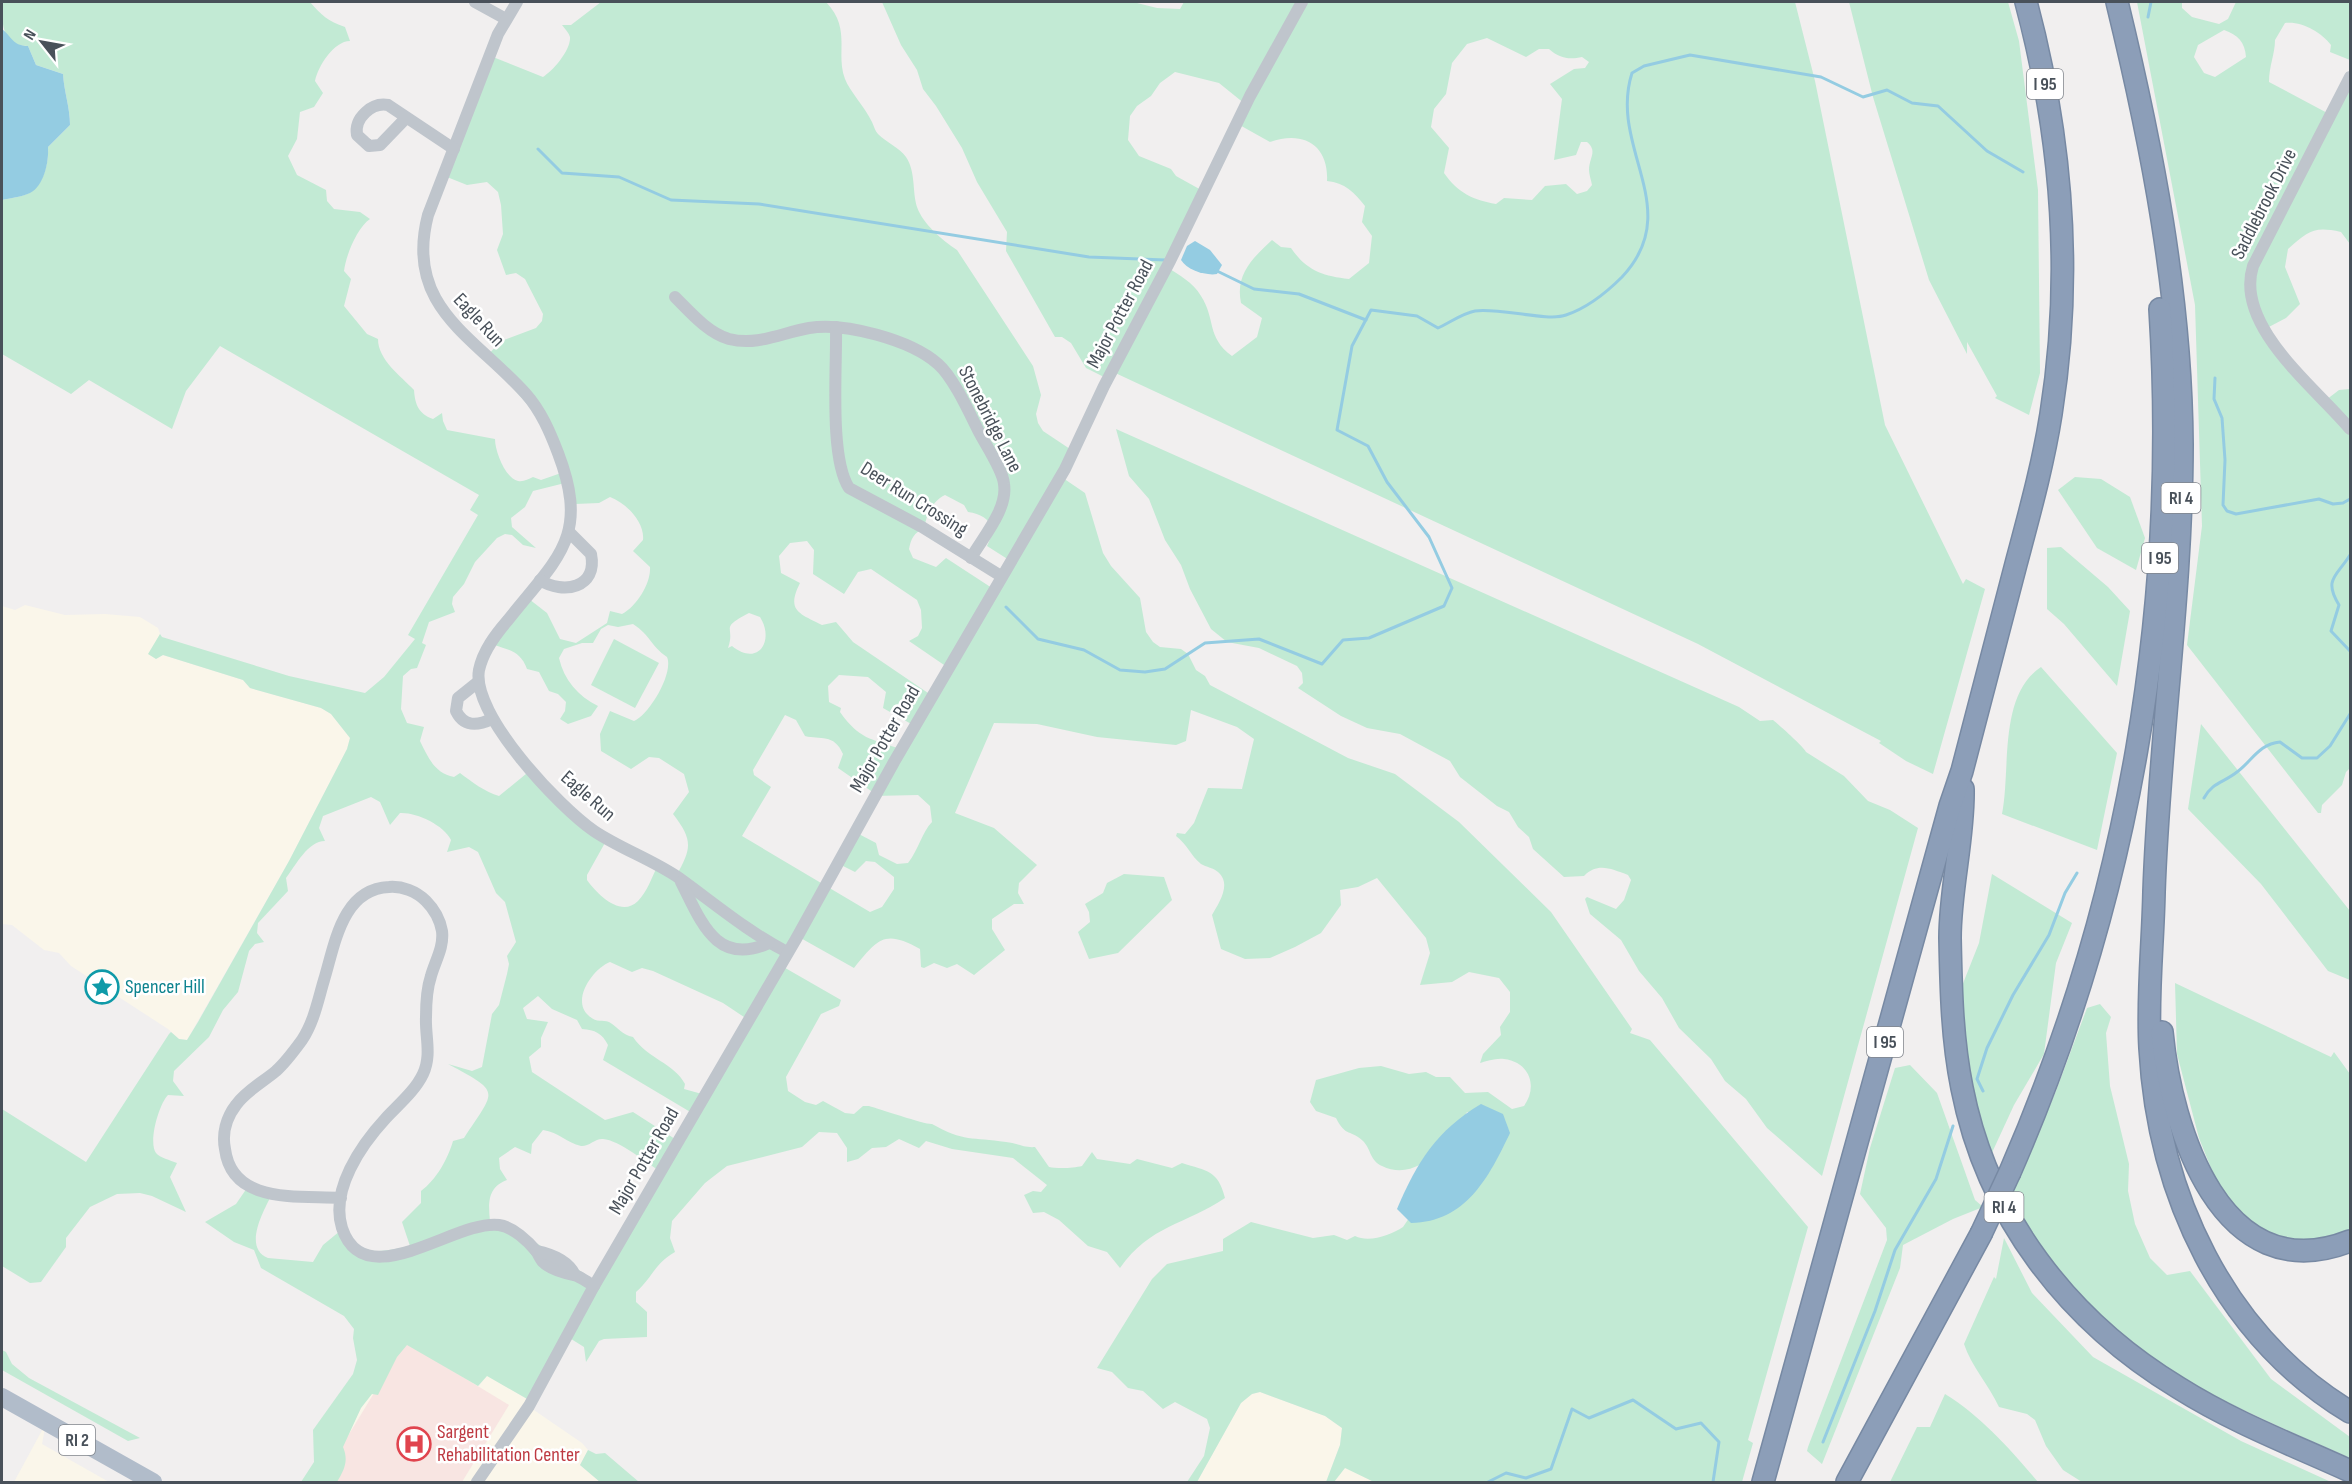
<svg xmlns="http://www.w3.org/2000/svg" width="2352" height="1484" font-family="'Sofia Sans Condensed',sans-serif">
<style>
.commercial{fill:#faf6ea}
.medical{fill:#f8e5e2}
.green{fill:#c2ead4;fill-rule:evenodd}
.water{fill:#94cce2}
.lines{fill:none;stroke-linecap:round;stroke-linejoin:round}
.stream{stroke:#94cce2;stroke-width:3}
.motorway-casing{stroke:#7789a3;stroke-width:24}
.minor{stroke:#bfc5cc;stroke-width:12}
.primary{stroke:#b1bcca;stroke-width:18}
.motorway{stroke:#8c9eb8;stroke-width:21}
.motorway-bridge-casing{stroke:#7789a3;stroke-width:24;stroke-linecap:butt}
.motorway-bridge{stroke:#8c9eb8;stroke-width:21}
.labels{text-anchor:middle;dominant-baseline:central;stroke-width:5;stroke-linejoin:round;paint-order:stroke}
.shield{fill:#fff;stroke:#80858c;stroke-width:1.5}
.shield-label{font-size:18px;font-weight:bold;fill:#49515a}
.street-label{font-size:20px;fill:#49515a;stroke:#fff}
.culture-label{font-size:20px;fill:#0d838f;stroke:#fff;text-anchor:start}
.health-label{font-size:20px;fill:#be3a42;stroke:#fff;text-anchor:start}
</style>
<rect width="100%" height="100%" fill="#f1efef"/>
<g class="commercial">
<polygon points="25,605 65,615 105,614 140,617 158,628 160,634 149,654 156,659 163,655 243,680 250,688 321,708 331,714 350,738 347,749 289,861 187,1040 179,1039 168,1029 71,966 59,953 44,950 12,925 2,924 2,606 15,610"/>
<polygon points="407,1344 479,1386 487,1375 530,1401 528,1406 582,1443 588,1450 580,1465 600,1482 337,1482 342,1447 361,1408"/>
<polygon points="1260,1392 1325,1416 1342,1428 1340,1445 1326,1482 1197,1482 1241,1403 1252,1394"/>
<polygon points="46,1423 42,1444 109,1482 14,1482"/>
<polygon points="1345,1467 1374,1482 1334,1482"/>
</g>
<polygon class="medical" points="405,1342 509,1405 462,1482 320,1482"/>
<g class="green">
<path d="M2 2H310C321 15 328 21 345 27L350 41C334 41 318 66 315 81L323 93 314 107 300 112 297 139 288 156 297 175 326 190 327 201 334 209 360 212 370 219C357 228 346 255 344 271L351 279 344 306 367 334 378 339C378 360 401 376 414 390 415 405 419 414 433 419L442 413 443 421 447 430 495 439C495 451 505 478 518 481 524 482 528 479 533 477L541 480 564 472 549 429 486 357 501 341 536 328 542 321 543 314 525 279 516 273 506 275 497 250 503 234 501 205 498 192 487 182 467 185 447 177 493 57 543 77C553 71 571 50 570 37 569 33 565 29 562 25H571L601 2H826C852 29 835 53 845 79 850 92 865 107 872 122 874 126 875 131 878 134 886 142 900 148 906 157 916 172 912 191 917 207 923 224 942 240 957 250L1033 366 1041 395 1036 414 1038 423 1043 431 1073 451 1060 476 1085 493 1103 553 1111 566 1140 598 1146 632 1153 642 1160 647 1181 649 1188 654 1196 670 1205 676 1210 685 1348 758 1395 774 1459 822 1551 912 1632 1029 1630 1033 1650 1040 1808 1227 1748 1440 1753 1443 1742 1482H1374L1345 1468 1334 1482H1326L1340 1445 1342 1428 1325 1416 1260 1392 1252 1394 1241 1403 1197 1482H1187L1204 1456 1210 1428 1207 1419 1175 1402 1163 1409 1143 1391 1128 1388 1112 1372 1097 1368 1152 1279 1167 1264 1223 1251V1239L1251 1222 1313 1238 1334 1235 1347 1240 1355 1236C1369 1243 1391 1235 1403 1227L1481 1112H1467C1451 1140 1419 1184 1382 1166 1370 1161 1371 1149 1363 1141 1351 1129 1346 1138 1336 1118L1316 1111 1310 1102 1316 1080 1359 1068 1381 1066 1409 1074 1426 1072 1436 1077H1450L1465 1093 1488 1092 1512 1109 1524 1106C1538 1087 1530 1062 1504 1059 1496 1058 1487 1061 1480 1063L1483 1054 1501 1035 1500 1027 1510 1012V992L1499 978 1469 972 1452 982 1420 985 1430 953 1426 938 1377 878 1358 887 1340 890 1341 905 1321 933 1295 947 1270 958 1245 959 1221 949 1212 915C1219 903 1232 884 1218 872 1214 868 1206 867 1201 864 1191 856 1187 844 1176 836L1177 833 1185 834 1194 823 1208 788 1242 789 1254 739 1237 727 1191 710 1186 741 1176 745 1097 737 1037 724 994 723 955 813 994 828 1037 865 1019 883 1018 893 1024 904H1014L992 919V929L1005 950 974 975 957 964 947 968 934 963 924 968 921 967 920 949C884 929 878 939 854 968L797 936 780 965 841 1000 839 1006 821 1014 786 1077 788 1091 805 1102 816 1105 823 1101 845 1113 854 1114 863 1106H869C879 1109 927 1125 932 1124 964 1142 972 1137 1006 1142 1017 1143 1024 1148 1035 1147L1049 1167C1058 1169 1074 1168 1082 1166L1092 1152 1097 1159 1130 1164 1137 1159 1172 1168 1182 1163C1207 1171 1218 1170 1225 1198 1185 1225 1150 1225 1120 1268L1107 1252 1088 1246 1059 1220 1044 1212 1033 1213 1024 1195 1033 1191 1041 1192 1047 1185 1013 1158 952 1149 926 1141 919 1148 899 1139 886 1147 872 1148 858 1159 847 1162V1148L837 1133 819 1132 802 1147 727 1166 705 1183 672 1221 670 1238 675 1252C653 1265 654 1276 636 1292V1302L647 1312V1337L604 1339 599 1341 586 1362 584 1347 568 1337 529 1400 487 1376 478 1386 407 1345 397 1357 378 1395 372 1394 361 1408 343 1447C349 1461 344 1470 337 1482H301L314 1462 313 1430 353 1374 357 1360 353 1338 354 1329 344 1316 261 1268 254 1250 234 1242 205 1222 236 1204 247 1188 271 1196C263 1212 243 1248 268 1258L313 1262 323 1245 340 1231C366 1256 377 1253 410 1246L402 1222 421 1203V1191C436 1180 448 1159 453 1141L464 1138C496 1089 502 1093 448 1064L472 1071 482 1067 492 1014 499 1005 507 974 509 964 507 956 516 942 505 902 496 893 478 852 469 847 447 852 451 840C444 825 416 812 400 813L390 825 380 802 371 797 323 816 319 828 325 841C308 841 296 865 286 878L288 891 258 923 257 933 264 942 255 944 249 951 238 992 223 1010 209 1037 174 1071 173 1081 184 1096 168 1095C159 1104 148 1142 156 1153 160 1158 170 1160 177 1163L170 1177 186 1212 152 1196 140 1193 117 1194 90 1207 66 1238V1247L41 1282 30 1283 2 1266V1109L86 1162 169 1034 171 1032 179 1039 187 1040 198 1022 289 861 347 749 350 738 331 714 321 708 250 688 243 680 163 655 156 659 148 654 160 634 162 637 289 676 365 693 384 677 415 639 408 635 478 515 470 510 479 495 220 346 186 391 172 429 89 380 71 394 2 354V200C10 198 22 197 29 193 44 186 49 161 48 147L70 125C70 107 64 92 63 74L36 65 28 46C1 46 2 22 2 2ZM569 482 575 504 599 503 610 497C626 503 645 522 643 540L633 551 650 567C651 583 637 606 622 614L610 611 607 623 576 643 560 639 547 613 529 599 494 645C510 650 521 652 527 669L539 672 549 691 558 694 566 702 565 711 560 719 568 724 591 716 598 706C578 696 564 680 559 658L564 649 582 643H593L601 629 608 625 618 627 633 624C651 636 650 645 667 657 674 673 649 715 634 721L610 711 600 734 601 751 631 769 649 757 659 758 684 774 689 792 673 814C693 840 692 848 676 876L657 867C652 877 647 892 638 901 621 918 598 895 587 880V875L606 841 532 769 499 796C485 792 472 782 460 773L454 777C434 773 428 757 420 741L424 727 407 723 401 709 403 676 411 669 417 668 426 645 422 643 429 622 455 612 452 604 453 597 464 584 475 562 497 538 505 534 512 535 523 545 536 548 512 527 511 518 525 507 533 491ZM945 495 964 505 968 512C981 514 988 518 994 530L987 546 1009 560 992 588 946 558 936 567 913 558 909 549C911 539 914 532 924 529 926 516 932 501 945 495ZM807 541 814 550 813 574 844 594 858 572 871 569 917 600 921 610 922 628 918 636 909 641 947 667 931 695 853 642 836 622 822 625C799 613 786 611 800 583L781 573 779 556 790 543ZM749 613 760 617C775 641 758 667 732 646L728 648C736 626 718 629 749 613ZM839 675 868 677 886 692 883 708 913 725 900 749C870 738 860 740 840 712L841 708 829 702 828 686ZM785 715 796 720 805 736C820 740 834 733 843 754L838 768 874 793 873 796 918 795 930 806 932 822C922 832 919 849 908 863L897 864 879 855 876 843 855 832 837 863 855 872 866 861 875 862 894 877V889L882 907 870 912 742 836 771 787 754 775 753 770ZM610 962 632 972 642 968 653 971 723 1003 747 1019 702 1094 684 1089 685 1084C674 1063 648 1059 633 1037 622 1035 618 1027 609 1022 602 1019 597 1024 588 1015 571 999 594 968 610 962ZM538 996 552 1009 577 1020 582 1029C595 1030 602 1033 608 1045L603 1060 692 1113 675 1139 633 1112 605 1120 532 1072 529 1057 541 1047V1038L548 1022 527 1019 523 1008ZM543 1130C559 1132 567 1143 581 1146 588 1147 596 1138 603 1139 619 1140 647 1163 661 1172L596 1281 530 1239 490 1221C488 1202 488 1187 507 1180L500 1169 499 1158 515 1147 531 1154 532 1144Z"/>
<path d="M882 2H1133L1157 8 1180 9 1184 2H1795L1815 81 1885 425 1963 584 1966 579 1985 589 1933 774 1906 761 1879 743 1881 741 1698 644 1111 371 1106 378 1086 368 1071 343 1062 337H1055L1006 251 1007 232 977 182 962 148 936 106 923 89 917 70 901 45ZM1487 38 1526 57 1539 49H1549C1559 58 1569 60 1582 57L1589 62 1585 68 1574 69 1550 84 1562 99 1554 160 1576 155 1581 142H1587C1598 151 1589 158 1589 170 1589 174 1591 180 1592 185L1587 191 1577 194 1566 184 1545 186 1532 200 1504 198 1496 204C1473 200 1458 193 1444 173L1449 148 1431 127 1434 109 1446 94 1452 63 1467 44ZM1175 72 1219 83 1245 104 1236 123 1270 142C1303 130 1329 145 1327 181 1345 183 1354 192 1365 206L1362 222 1372 236 1369 263 1349 279C1322 276 1306 270 1291 248L1281 247 1272 240C1253 258 1235 274 1241 303L1262 318 1257 337 1232 356C1206 337 1216 319 1201 296 1193 282 1179 275 1165 266L1203 191 1176 176 1171 169 1139 156 1128 140 1130 116 1137 106 1151 96 1160 83Z"/>
<polygon points="1849,2 2008,2 2019,41 2038,190 2040,373 2029,415 1995,398 1997,396 1967,342 1967,354 1929,280 1873,97"/>
<path d="M2137 2H2182V8L2192 17 2219 24 2228 19 2236 2H2350V60L2330 52 2331 45C2321 32 2302 21 2285 23L2275 40C2275 54 2269 66 2269 82L2331 115 2350 81V244L2341 232C2313 226 2309 231 2288 249L2285 267 2300 304 2286 318 2265 329 2326 400 2339 390 2350 389V768L2346 772 2342 785 2322 805 2321 813H2318L2187 645 2202 526 2195 305ZM2224 30C2238 35 2245 42 2246 57L2215 77 2204 73 2194 57 2198 45Z"/>
<path d="M1116 429 1739 707 1760 721 1773 720C1778 724 1805 748 1806 752L1844 776 1868 801 1890 810 1918 828 1822 1176 1767 1128 1746 1099 1725 1081 1711 1059 1679 1028 1662 998 1639 971 1621 940 1590 914 1585 899 1587 897 1616 909 1624 900 1631 880 1628 875C1611 869 1598 862 1584 876L1564 877 1533 849 1529 837 1518 827 1509 812 1497 806 1460 777 1450 761 1400 734 1367 728 1341 716 1298 688 1303 683 1302 673 1297 666 1259 648 1227 642 1211 629 1190 589 1181 565 1165 540 1149 499 1129 476Z"/>
<polygon points="2075,477 2101,479 2130,497 2145,538 2136,570 2097,548 2058,490"/>
<polygon points="2061,547 2108,587 2130,611 2117,686 2064,624 2047,609 2047,548"/>
<polygon points="614,639 659,663 635,708 591,685"/>
<path d="M2041 667 2117 753 2097 850 2002 814C2011 768 1998 696 2041 667Z"/>
<polygon points="2201,724 2350,911 2350,980 2328,971 2261,884 2188,809"/>
<polygon points="1124,874 1164,877 1172,900 1118,953 1089,959 1078,932 1090,922 1089,912 1085,904 1103,893 1107,883"/>
<polygon points="1992,874 2072,923 2056,963 2044,1054 2014,1105 1990,1157 1968,1078 1962,1017 1962,986 1979,943"/>
<polygon points="2175,983 2331,1057 2334,1052 2350,1074 2350,1232 2297,1243 2251,1229 2225,1203 2199,1138 2177,1054"/>
<path d="M2100 1004 2111 1017 2106 1033 2110 1086 2129 1164 2128 1191 2135 1224 2150 1258 2167 1275 2190 1271 2271 1379 2350 1437V1458C2265 1420 2173 1384 2103 1320 2065 1285 2038 1243 2012 1200L2013 1190 2056 1091 2087 1008Z"/>
<polygon points="1910,1065 1937,1093 1975,1200 1983,1207 1953,1219 1903,1245 1900,1268 1822,1464 1807,1451 1808,1447 1887,1240 1886,1228 1860,1194 1870,1148 1895,1068"/>
<path d="M2004 1238 2032 1293 2093 1357 2241 1441 2331 1482H2082L2063 1470 2046 1446 2035 1420 2027 1414 1999 1407C1989 1385 1971 1366 1964 1344L1994 1277 1996 1279Z"/>
<polygon points="2,1350 6,1352 12,1364 29,1378 140,1438 128,1441 2,1370"/>
<path d="M1945 1394C1981 1416 2011 1450 2038 1482H1890L1917 1427H1930Z"/>
<polygon points="588,1450 596,1454 605,1453 639,1482 600,1482 580,1465"/>
</g>
<g class="water">
<path d="M2 29C12 37 13 46 28 46L36 65 63 74C64 92 70 107 70 125L48 147C49 162 44 186 30 193 22 197 10 198 2 200Z"/>
<path d="M1195 241 1210 250 1222 265 1217 274C1206 276 1187 270 1181 260L1187 246Z"/>
<path d="M1481 1104 1503 1114 1510 1133C1489 1177 1466 1222 1411 1223L1397 1209C1417 1162 1436 1131 1481 1104Z"/>
</g>
<g class="lines">
<g class="stream">
<polyline points="2148,17 2151,2"/>
<polyline points="538,149 562,173 619,177 671,200 759,204 1089,257 1165,260"/>
<polyline points="1215,270 1254,289 1299,294 1366,320"/>
<polyline points="2215,378 2214,399 2222,418 2225,460 2223,505 2227,511 2236,514 2319,499 2333,504 2343,503 2350,499"/>
<path d="M2350 555C2337 576 2323 579 2339 605L2331 631 2350 651"/>
<path d="M1006 607 1038 639 1084 650 1120 670 1145 672 1165 669 1205 643 1259 639 1322 664 1343 640 1369 638 1444 606 1452 588 1429 537 1387 482 1368 446 1337 430 1352 346 1371 310 1417 316 1438 328C1449 323 1463 313 1475 311 1497 307 1548 322 1566 315 1587 308 1607 292 1622 277 1686 209 1608 148 1632 73L1644 66 1690 55 1821 77 1863 97 1887 90 1912 103 1938 106 1987 151 2023 172"/>
<path d="M2204 798C2213 782 2223 783 2237 772 2252 761 2259 744 2280 742L2302 758H2317L2330 746 2350 714"/>
<polyline points="1983,1091 1977,1079 1987,1048 2013,995 2049,935 2065,893 2077,873"/>
<polyline points="1823,1442 1875,1311 1895,1250 1936,1179 1953,1126"/>
<polyline points="1488,1482 1506,1473 1526,1478 1551,1469 1572,1409 1589,1418 1633,1400 1676,1429 1701,1423 1719,1442 1713,1482"/>
</g>
<defs>
<g id="motorway">
<path d="M2117 2C2152 146 2181 295 2182 444 2182 594 2159 742 2154 892 2153 944 2147 996 2150 1048 2158 1194 2223 1335 2350 1412"/>
<path d="M1963 789C1964 838 1950 888 1950 938 1951 988 1952 1039 1962 1088 1987 1216 2068 1321 2179 1388 2233 1422 2293 1445 2350 1471"/>
<path d="M2162 1032C2171 1128 2221 1292 2350 1241"/>
<path d="M2010 1172C2129 900 2179 605 2160 309"/>
<path d="M1763 1482 1950 806 1962 771C1980 702 1998 633 2016 564 2029 515 2043 465 2051 414 2073 276 2062 137 2026 2"/>
<polyline points="1847,1482 1981,1234"/>
</g>
</defs>
<use href="#motorway" class="motorway-casing"/>
<g class="minor">
<polyline points="475,2 506,19"/>
<path d="M517 2 498 34 428 215C404 307 474 336 526 394 541 411 550 432 558 453 590 537 558 557 508 620 495 635 483 651 479 670 471 714 559 807 594 831 621 849 653 860 679 878 715 904 748 932 787 952"/>
<path d="M2350 77 2253 266C2234 326 2316 388 2350 429"/>
<path d="M406 118 380 145 369 146 357 135C354 118 372 102 388 105L454 149"/>
<path d="M675 297C690 312 708 333 729 339 758 346 781 333 809 328 845 322 911 340 938 364 953 377 969 412 978 430 985 444 1003 470 1004 484 1008 509 983 537 971 558"/>
<path d="M836 327C837 366 829 458 849 488L922 527 1001 576"/>
<path d="M540 580C563 595 598 588 591 554L570 533"/>
<path d="M478 682 458 698 456 711C464 727 477 726 492 719"/>
<path d="M681 882C701 921 716 967 769 943"/>
<path d="M341 1198C299 1195 232 1205 225 1149 222 1134 226 1118 236 1105 246 1091 263 1082 276 1071 286 1062 294 1051 302 1040 314 1022 318 1000 324 980 335 944 342 889 389 887 402 886 416 891 426 901 434 909 440 920 442 931 444 948 435 961 431 976 427 988 426 1004 426 1017 425 1036 432 1055 423 1074 415 1091 398 1105 386 1118 361 1145 330 1190 342 1228 365 1297 456 1219 499 1225 513 1227 528 1241 537 1252 538 1254 541 1260 543 1262 551 1270 564 1273 574 1275 580 1276 588 1283 594 1286"/>
<path d="M536 1251C551 1254 568 1261 575 1275"/>
<polyline points="477,1482 529,1406 594,1286 796,939 894,762 1065,469 1104,386 1170,261 1250,96 1302,2"/>
</g>
<polyline class="primary" points="2,1397 153,1482"/>
<use href="#motorway" class="motorway"/>
<defs>
<polyline id="motorway-bridge" points="1981,1234 2010,1172"/>
</defs>
<use href="#motorway-bridge" class="motorway-bridge-casing"/>
<use href="#motorway-bridge" class="motorway-bridge"/>
</g>
<defs>
<symbol id="sight-ring" viewBox="-11 -11 22 22"><circle r="9.5" fill="#fff" stroke="#0f9aa8" stroke-width="1.5"/><path d="M0-6L1.8-2.2L6-1.7L2.9 1.2L3.7 5.4L0 3.3L-3.7 5.4L-2.9 1.2L-6-1.7L-1.8-2.2Z" fill="#0f9aa8"/></symbol>
<symbol id="hospital-ring" viewBox="-11 -11 22 22"><circle r="9.5" fill="#fff" stroke="#e0444e" stroke-width="1.5"/><path d="M-5-5h3v3.5h4V-5h3V5h-3V1.5h-4V5h-3Z" fill="#e0444e"/></symbol>
</defs>
<g fill-rule="evenodd">
<use href="#sight-ring" x="83" y="968" width="38" height="38"/>
<use href="#hospital-ring" x="395" y="1425" width="38" height="38"/>
</g>
<g class="labels">
<g class="shield">
<rect x="2027" y="69" width="36" height="30" rx="4.5"/>
<rect x="2161.5" y="483" width="39" height="30" rx="4.5"/>
<rect x="2142" y="543" width="36" height="30" rx="4.5"/>
<rect x="1867" y="1027" width="36" height="30" rx="4.5"/>
<rect x="1984.5" y="1192" width="39" height="30" rx="4.5"/>
<rect x="59" y="1425" width="36" height="30" rx="4.5"/>
</g>
<g class="shield-label">
<text x="2045" y="84">I 95</text>
<text x="2181" y="498">RI 4</text>
<text x="2160" y="558">I 95</text>
<text x="1885" y="1042">I 95</text>
<text x="2004" y="1207">RI 4</text>
<text x="77" y="1440">RI 2</text>
</g>
<g class="street-label">
<text transform="translate(2264 204) rotate(-63)">Saddlebrook Drive</text>
<text transform="translate(1120 314) rotate(-62)">Major Potter Road</text>
<text transform="translate(479 320) rotate(47)">Eagle Run</text>
<text transform="translate(990 419) rotate(63)">Stonebridge Lane</text>
<text transform="translate(914 499) rotate(32)">Deer Run Crossing</text>
<text transform="translate(885 739) rotate(-60)">Major Potter Road</text>
<text transform="translate(588 796) rotate(41)">Eagle Run</text>
<text transform="translate(644 1161) rotate(-60)">Major Potter Road</text>
</g>
<g class="culture-label">
<text x="125" y="987">Spencer Hill</text>
</g>
<g class="health-label">
<text x="437" y="1432">Sargent<tspan x="437" dy="23">Rehabilitation Center</tspan></text>
</g>
</g>
<rect width="2352" height="1484" fill="none" stroke="#49515a" stroke-width="6"/>
<g transform="translate(42 42) rotate(301)" stroke="#ffffff" stroke-width="4.5" paint-order="stroke">
<path d="M0-4.5L10 22L0 15L-10 22Z" fill="#49515a"/>
<text y="-9" font-size="16" font-weight="bold" text-anchor="middle" fill="#49515a">N</text>
</g>
</svg>
